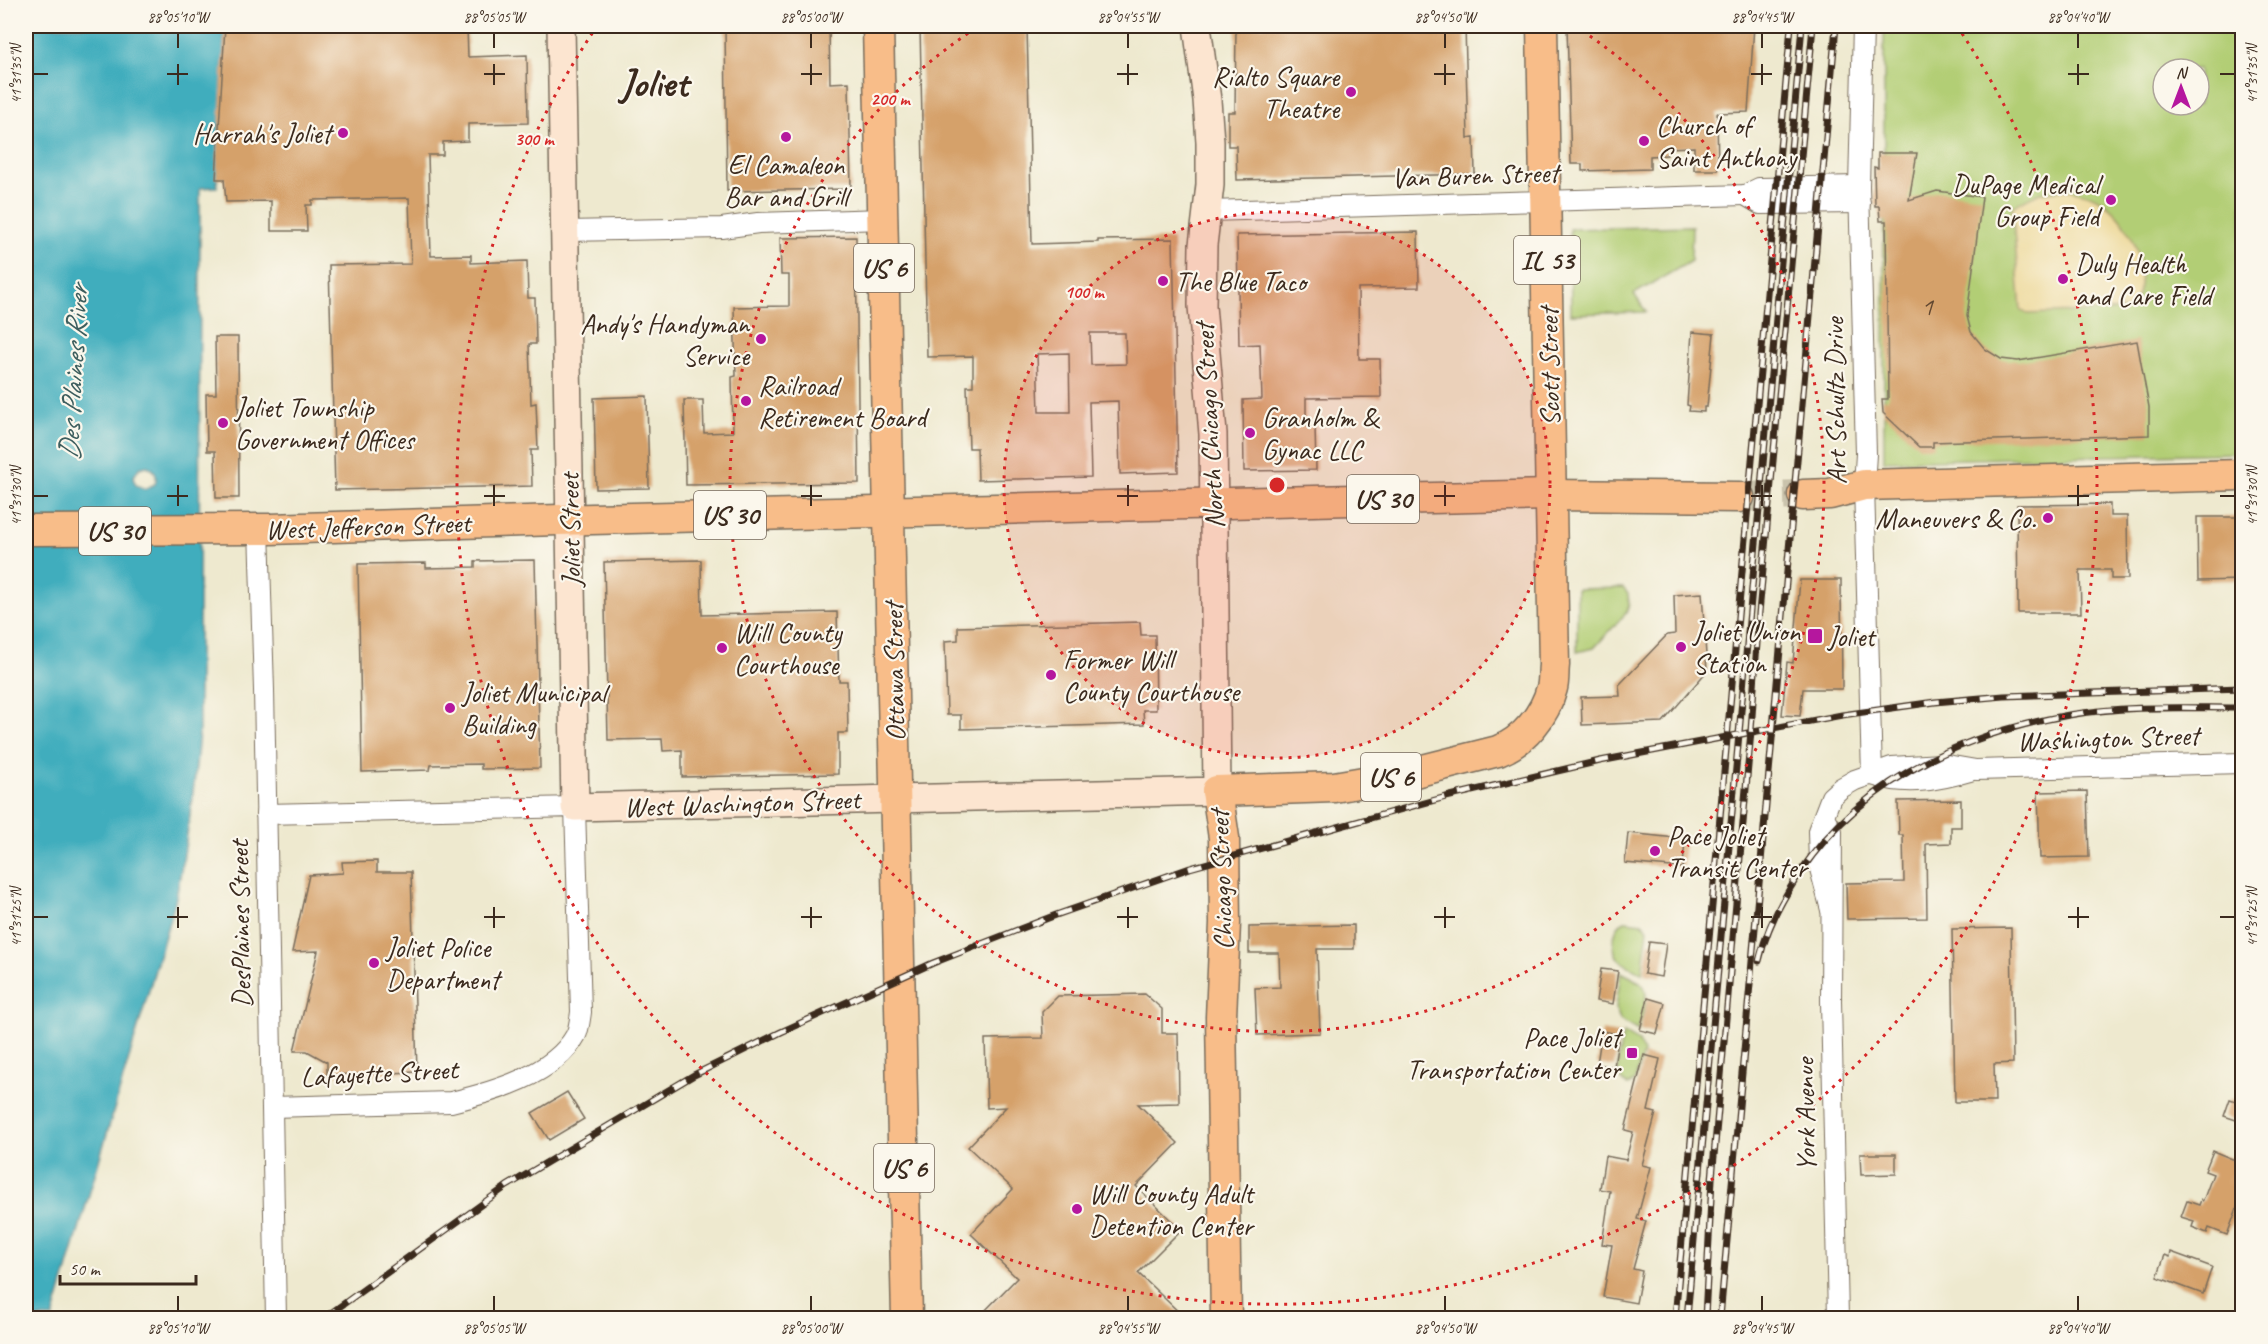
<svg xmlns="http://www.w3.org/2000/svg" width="2268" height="1344" font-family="Caveat,sans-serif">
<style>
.green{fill:#b2ce74;stroke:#767c49;stroke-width:1.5;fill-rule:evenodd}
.sand{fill:#eeda9e;stroke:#94825e;stroke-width:1.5}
.water{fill:#3fadbd;stroke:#3d6c6e;stroke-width:1.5;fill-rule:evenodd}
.building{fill:#d5a16a;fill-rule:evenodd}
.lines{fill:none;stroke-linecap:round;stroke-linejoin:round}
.primary-tunnel{stroke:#cac3ac;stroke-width:30;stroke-dasharray:30 15;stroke-linecap:butt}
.street-casing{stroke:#7a6d5c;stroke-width:22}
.secondary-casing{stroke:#7a6d5c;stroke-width:30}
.primary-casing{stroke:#7a6d5c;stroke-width:33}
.street{stroke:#fff;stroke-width:20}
.secondary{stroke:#fce5d0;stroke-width:27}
.primary{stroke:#f8bd89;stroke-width:30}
.rail-casing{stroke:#3b2a1e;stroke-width:7}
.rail{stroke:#fbf7ec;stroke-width:4.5;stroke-dasharray:14;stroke-linecap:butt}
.ticks{fill:none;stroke:#3b2a1e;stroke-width:2}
.ring{fill:none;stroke:#d62828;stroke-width:3;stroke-dasharray:3 6}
.poi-dot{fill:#b5179e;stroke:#fbf7ec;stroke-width:2}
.labels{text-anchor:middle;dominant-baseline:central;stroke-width:4.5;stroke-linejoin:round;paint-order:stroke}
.number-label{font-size:26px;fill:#624831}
.shield{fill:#fbf7ec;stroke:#75685c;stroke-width:1.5}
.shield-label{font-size:27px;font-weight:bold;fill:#3b2a1e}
.poi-label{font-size:28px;fill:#3b2a1e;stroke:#fbf7ec;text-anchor:start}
.street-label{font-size:28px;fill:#3b2a1e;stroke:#fbf7ec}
.water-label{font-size:30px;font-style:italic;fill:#3d5e5e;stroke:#fbf7ec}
.town-label{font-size:40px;font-weight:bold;fill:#3b2a1e;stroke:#fbf7ec}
.centre{fill:#d62828;stroke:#fbf7ec;stroke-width:3}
.ring-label{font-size:18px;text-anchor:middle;font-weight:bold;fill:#d62828;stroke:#fbf7ec;stroke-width:4.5;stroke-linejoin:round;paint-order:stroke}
.neatline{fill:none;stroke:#3b2a1e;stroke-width:2}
.ticks-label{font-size:15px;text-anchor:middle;fill:#3b2a1e}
</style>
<rect width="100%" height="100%" fill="#fbf7ec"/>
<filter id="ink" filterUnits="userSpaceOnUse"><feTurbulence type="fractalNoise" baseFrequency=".0167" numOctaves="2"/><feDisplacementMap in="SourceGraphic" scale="12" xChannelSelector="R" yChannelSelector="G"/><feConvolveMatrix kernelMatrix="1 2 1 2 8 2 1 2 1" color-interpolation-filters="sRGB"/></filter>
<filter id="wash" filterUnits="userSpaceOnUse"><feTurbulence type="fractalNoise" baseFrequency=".008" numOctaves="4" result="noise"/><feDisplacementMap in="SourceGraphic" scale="24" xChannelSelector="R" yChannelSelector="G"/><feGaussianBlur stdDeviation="1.35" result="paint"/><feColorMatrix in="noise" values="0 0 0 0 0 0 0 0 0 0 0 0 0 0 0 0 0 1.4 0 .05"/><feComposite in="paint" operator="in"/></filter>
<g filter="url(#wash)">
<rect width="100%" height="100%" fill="#eee9cf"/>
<g class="green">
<path d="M1884 26H2242V453L1884 461ZM2163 69H2199V105H2163Z"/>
<polygon points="1692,226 1691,261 1634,294 1646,312 1571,314 1570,229"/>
<polygon points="1623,588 1628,594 1629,605 1626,613 1594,648 1577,652 1577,589"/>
<path d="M1625 921 1642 923 1648 929 1642 973C1635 969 1626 966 1620 960 1610 951 1612 926 1625 921Z"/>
<path d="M1621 972C1628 976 1637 979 1642 984 1652 994 1640 1019 1638 1031L1620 1020 1616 1008Z"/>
<path d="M1623 1033 1639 1042 1643 1053 1634 1082 1628 1085C1610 1080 1621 1048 1623 1033Z"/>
</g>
<path class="sand" d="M2070 190C2077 192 2085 193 2092 196 2125 210 2149 259 2138 294 2136 299 2133 305 2130 310L2027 314 2021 310 2012 208C2034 192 2043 191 2070 190Z"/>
<path class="water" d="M26 26H225L217 187 200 188 199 732C195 788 187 842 176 898L53 1318H26ZM147 466C155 469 158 475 155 484L145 489 136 485 133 478 139 468Z"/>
<g id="blocks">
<g class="building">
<polygon points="225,26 455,26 467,27 468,57 527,55 528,123 468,124 468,141 443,142 443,155 428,155 431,256 471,255 471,263 527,261 528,298 535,298 536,344 529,344 531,404 536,403 538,450 531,450 532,486 335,490 329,265 411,264 409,198 312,200 312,205 306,205 307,231 271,231 271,201 226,202 224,179 216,179"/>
<polygon points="725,26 829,26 830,83 849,82 851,189 727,191"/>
<path d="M920 26H1027L1032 244 1098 242V240L1173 239 1178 472 1120 474 1118 401 1089 402 1091 477 978 480 977 448H969L967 386H973V356L927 357ZM1090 333H1125L1126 364 1091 365ZM1069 353 1070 412H1039L1037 354Z"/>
<polygon points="1236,26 1465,26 1468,138 1474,137 1475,174 1237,180 1236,146 1228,146 1228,112 1235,112"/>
<polygon points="1567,26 1754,26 1748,112 1717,113 1718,170 1694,170 1694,147 1667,148 1667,155 1650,156 1650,169 1582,171 1582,164 1571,164"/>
<polygon points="1878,153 1917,153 1909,200 1937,191 1982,197 1967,316 1971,332 1985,349 2001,359 2018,361 2137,341 2149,407 2149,435 1933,442 1933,447 1919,447 1883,413 1882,399 1888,399 1886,221 1880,221 1879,206 1875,206 1874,167 1878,168"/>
<polygon points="1418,232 1419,287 1358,288 1359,359 1380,359 1381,397 1306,398 1306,426 1315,426 1316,470 1244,471 1243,400 1262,399 1260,344 1239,345 1237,235"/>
<polygon points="856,237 859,483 686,485 684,400 703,400 704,433 733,432 732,377 736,376 734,307 789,306 789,275 781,275 780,238"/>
<polygon points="1692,332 1714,334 1707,407 1704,407 1704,412 1689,411 1690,406 1687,405"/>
<polygon points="215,337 238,337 239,498 216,498 215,451 207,451 206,394 216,394"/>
<polygon points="647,396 649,488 596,489 594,398"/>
<polygon points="2110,504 2110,516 2127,516 2128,579 2111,579 2111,570 2080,570 2081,613 2018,613 2017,505"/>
<polygon points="2197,517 2242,517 2242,580 2198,581"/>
<polygon points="535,560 540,768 481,769 481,764 431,765 430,770 362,772 358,564 426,563 426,568 475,567 475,561"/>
<polygon points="701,560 702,615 837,612 839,681 847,681 848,733 838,733 838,774 682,777 682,750 663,751 662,739 608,740 604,562"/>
<polygon points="1800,580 1841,580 1842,689 1803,689 1800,716 1782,715 1787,662 1793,663"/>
<polygon points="1702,593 1707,671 1663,722 1582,725 1581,697 1620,696 1619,685 1667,635 1675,634 1674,595"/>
<polygon points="1140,622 1141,635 1155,635 1156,710 1143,710 1144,724 961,729 961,715 947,715 945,641 958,640 958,627"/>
<polygon points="2087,791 2089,857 2040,858 2038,792"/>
<polygon points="1961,800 1961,827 1951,827 1951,843 1926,844 1927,918 1847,919 1846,883 1904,882 1903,835 1899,835 1898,801"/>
<polygon points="1628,833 1685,839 1683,868 1625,863"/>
<polygon points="377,861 377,872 411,872 417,1072 327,1075 327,1062 307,1051 294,1051 318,951 292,952 309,875 343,873 342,862"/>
<polygon points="1354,925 1354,949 1317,949 1320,1033 1257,1035 1255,988 1280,987 1279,953 1249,953 1249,927"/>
<polygon points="2011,928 2013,1063 1994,1064 1995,1102 1955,1102 1952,929"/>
<polygon points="1649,942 1666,944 1661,977 1644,974"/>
<polygon points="1601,969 1618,971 1613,1004 1596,1001"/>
<polygon points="1145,994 1162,1009 1162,1033 1178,1033 1179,1103 1138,1104 1178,1143 1136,1186 1181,1230 1138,1273 1185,1318 978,1318 1017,1278 971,1234 1013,1189 968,1147 1006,1107 987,1108 985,1039 1043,1038 1042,1012 1058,996"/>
<polygon points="1648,998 1665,1003 1657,1034 1640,1030"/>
<polygon points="1602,1031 1619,1034 1614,1067 1597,1064"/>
<polygon points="1644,1055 1660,1059 1648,1111 1656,1113 1642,1165 1651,1167 1637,1219 1646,1221 1633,1269 1642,1271 1636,1303 1603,1297 1612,1245 1602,1244 1610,1191 1600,1189 1605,1156 1626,1160 1633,1132 1625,1130"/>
<polygon points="567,1092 584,1119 549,1140 532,1113"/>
<polygon points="2230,1099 2242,1103 2242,1122 2224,1116"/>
<polygon points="2213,1151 2242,1163 2242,1195 2227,1235 2209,1228 2207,1233 2192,1227 2194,1221 2181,1217 2187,1201 2199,1205 2201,1200 2203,1201 2213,1174 2205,1171"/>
<polygon points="1860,1154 1896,1154 1896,1174 1861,1175"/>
<polygon points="2171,1252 2212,1267 2203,1294 2157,1277 2165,1255 2170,1257"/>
</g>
</g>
</g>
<g filter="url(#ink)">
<use href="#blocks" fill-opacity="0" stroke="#7a6d5c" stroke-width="1.5"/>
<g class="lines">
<polyline class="primary-tunnel" points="1739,497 1803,495"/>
<defs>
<g id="street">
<polyline points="1863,26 1859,186 1866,454 1864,485 1872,775"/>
<polyline points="1745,195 1760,204 1860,203"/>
<polyline points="1208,211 1745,195 1759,188 1859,186"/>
<polyline points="566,231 722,228 758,223 883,219"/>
<polyline points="259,529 264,690 276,1318"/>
<path d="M1872 775C1906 786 1936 781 1970 771"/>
<path d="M266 814 575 807 581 1012C580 1019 579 1029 576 1035 554 1075 493 1092 451 1102L272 1107"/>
<polyline points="1824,817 1832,831 1831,1001 1838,1318"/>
<polyline points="1831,910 1819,865 1818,831 1831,797 1841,788 1855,780 1892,767 1941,764 1976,770 2242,763"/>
</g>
<polyline id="secondary" points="561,26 575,807 1217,791 1213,434 1202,306 1203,245 1210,185 1210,142 1207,100 1197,26"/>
<g id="primary">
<polyline points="878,26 907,1318"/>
<polyline points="1803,495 1830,494 1864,485 2242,475"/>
<polyline points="26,530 270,529 592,519 1551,495 1739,497"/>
<path d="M1217 791 1334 787 1399 776 1498 751C1524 741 1545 715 1552 688 1554 681 1553 672 1554 665L1542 26"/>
<polyline points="1217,791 1224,838 1225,923 1221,1017 1226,1318"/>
</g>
</defs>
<use href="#street" class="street-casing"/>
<use href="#secondary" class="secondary-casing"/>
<use href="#primary" class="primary-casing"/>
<use href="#street" class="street"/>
<use href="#secondary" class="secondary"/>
<use href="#primary" class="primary"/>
<defs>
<g id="rail">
<path d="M1759 961C1765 935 1775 913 1789 890 1849 787 1955 735 2069 715 2126 705 2185 708 2242 708"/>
<polyline points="324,1318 507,1186 694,1075 781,1032 933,963 1056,915 1190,868 1446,797 1600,761 1842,715 1935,702 2004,696 2242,688"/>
<polyline points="1675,1318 1791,26"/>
<polyline points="1687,1318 1802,26"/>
<polyline points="1705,1318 1712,1179 1751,731 1759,613 1813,26"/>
<polyline points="1720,1318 1836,26"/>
</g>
</defs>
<use href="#rail" class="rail-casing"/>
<use href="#rail" class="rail"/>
</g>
</g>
<path class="ticks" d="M178 33V48M494 33V48M811 33V48M1128 33V48M1445 33V48M1762 33V48M2078 33V48M178 64V85M494 64V85M811 64V85M1128 64V85M1445 64V85M1762 64V85M2078 64V85M33 74H48M167 74H188M484 74H505M801 74H822M1117 74H1138M1434 74H1455M1751 74H1772M2068 74H2089M2220 74H2235M178 485V506M494 485V506M811 485V506M1128 485V506M1445 485V506M1762 485V506M2078 485V506M33 496H48M167 496H188M484 496H505M801 496H822M1117 496H1138M1434 496H1455M1751 496H1772M2068 496H2089M2220 496H2235M178 907V928M494 907V928M811 907V928M1128 907V928M1445 907V928M1762 907V928M2078 907V928M33 917H48M167 917H188M484 917H505M801 917H822M1117 917H1138M1434 917H1455M1751 917H1772M2068 917H2089M2220 917H2235M178 1296V1311M494 1296V1311M811 1296V1311M1128 1296V1311M1445 1296V1311M1762 1296V1311M2078 1296V1311"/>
<circle cx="1277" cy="485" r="273" fill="#d62828" fill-opacity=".12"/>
<g class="ring">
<circle cx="1277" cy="485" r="273"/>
<path d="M1575 26A547 547 0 1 1 979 26"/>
<path d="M1957 26A820 820 0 1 1 597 26"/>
</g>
<g class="poi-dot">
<circle cx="1351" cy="92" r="6"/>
<circle cx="343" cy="133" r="6"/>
<circle cx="786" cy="137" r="6"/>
<circle cx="1644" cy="141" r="6"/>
<circle cx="2111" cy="200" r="6"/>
<circle cx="2063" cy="279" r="6"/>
<circle cx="1163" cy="281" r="6"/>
<circle cx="761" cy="339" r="6"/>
<circle cx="746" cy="401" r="6"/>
<circle cx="223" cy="423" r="6"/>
<circle cx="1250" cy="433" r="6"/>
<circle cx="2048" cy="518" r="6"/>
<rect x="1807" y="628" width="16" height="16" rx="3"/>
<circle cx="1681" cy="647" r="6"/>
<circle cx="722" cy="648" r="6"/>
<circle cx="1051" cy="675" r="6"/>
<circle cx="450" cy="708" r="6"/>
<circle cx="1655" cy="851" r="6"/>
<circle cx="374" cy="963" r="6"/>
<rect x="1626" y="1047" width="12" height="12" rx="3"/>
<circle cx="1077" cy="1209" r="6"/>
</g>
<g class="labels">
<g class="number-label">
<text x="1927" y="306">1</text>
</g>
<g class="shield">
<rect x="1514" y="236" width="66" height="48" rx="4.5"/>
<rect x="854" y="244" width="60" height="48" rx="4.5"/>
<rect x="1347" y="475" width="72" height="48" rx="4.5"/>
<rect x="694" y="491" width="72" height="48" rx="4.5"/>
<rect x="79" y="507" width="72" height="48" rx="4.5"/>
<rect x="1361" y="753" width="60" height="48" rx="4.5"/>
<rect x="874" y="1144" width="60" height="48" rx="4.5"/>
</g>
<g class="shield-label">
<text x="1547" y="260">IL 53</text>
<text x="884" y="268">US 6</text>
<text x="1383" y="499">US 30</text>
<text x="730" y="515">US 30</text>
<text x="115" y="531">US 30</text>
<text x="1391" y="777">US 6</text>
<text x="904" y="1168">US 6</text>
</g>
<g class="poi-label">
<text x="1339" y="76" text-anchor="end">Rialto Square<tspan x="1339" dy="32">Theatre</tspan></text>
<text x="1656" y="125">Church of<tspan x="1656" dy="32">Saint Anthony</tspan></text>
<text x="331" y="133" text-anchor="end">Harrah's Joliet</text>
<text x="786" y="164" text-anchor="middle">El Camaleon<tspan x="786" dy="32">Bar and Grill</tspan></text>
<text x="2099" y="184" text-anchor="end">DuPage Medical<tspan x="2099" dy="32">Group Field</tspan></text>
<text x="2075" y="263">Duly Health<tspan x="2075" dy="32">and Care Field</tspan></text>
<text x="1175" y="281">The Blue Taco</text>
<text x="749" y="323" text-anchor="end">Andy's Handyman<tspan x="749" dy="32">Service</tspan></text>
<text x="758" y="385">Railroad<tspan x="758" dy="32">Retirement Board</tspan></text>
<text x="235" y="407">Joliet Township<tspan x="235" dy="32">Government Offices</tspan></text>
<text x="1262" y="417">Granholm &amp;<tspan x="1262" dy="32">Gynac LLC</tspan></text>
<text x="2036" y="518" text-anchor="end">Maneuvers &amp; Co.</text>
<text x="1693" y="631">Joliet Union<tspan x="1693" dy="32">Station</tspan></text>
<text x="734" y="632">Will County<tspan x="734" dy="32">Courthouse</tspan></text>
<text x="1828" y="636">Joliet</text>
<text x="1063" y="659">Former Will<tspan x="1063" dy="32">County Courthouse</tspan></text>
<text x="462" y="692">Joliet Municipal<tspan x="462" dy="32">Building</tspan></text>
<text x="1667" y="835">Pace Joliet<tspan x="1667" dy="32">Transit Center</tspan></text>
<text x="386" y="947">Joliet Police<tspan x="386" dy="32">Department</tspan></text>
<text x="1620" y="1037" text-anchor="end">Pace Joliet<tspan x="1620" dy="32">Transportation Center</tspan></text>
<text x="1089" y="1193">Will County Adult<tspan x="1089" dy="32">Detention Center</tspan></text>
</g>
<g class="street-label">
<text transform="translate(1475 175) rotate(-2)">Van Buren Street</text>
<text transform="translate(1549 367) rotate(-91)">Scott Street</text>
<text transform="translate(1835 401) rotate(-91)">Art Schultz Drive</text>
<text transform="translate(1209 426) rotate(-93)">North Chicago Street</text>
<text transform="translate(368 526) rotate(-2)">West Jefferson Street</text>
<text transform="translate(570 530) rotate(-91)">Joliet Street</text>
<text transform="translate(894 672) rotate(-91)">Ottawa Street</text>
<text transform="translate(2108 738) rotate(-2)">Washington Street</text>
<text transform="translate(742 803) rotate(-2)">West Washington Street</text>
<text transform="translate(1221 880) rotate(-92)">Chicago Street</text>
<text transform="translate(240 924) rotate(-91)">DesPlaines Street</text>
<text transform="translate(379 1073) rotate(-3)">Lafayette Street</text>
<text transform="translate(1805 1115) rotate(-91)">York Avenue</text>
</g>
<g class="water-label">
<text transform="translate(73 373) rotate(-87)">Des Plaines River</text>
</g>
<g class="town-label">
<text x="654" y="83">Joliet</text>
</g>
</g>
<circle cx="1277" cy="485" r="9" class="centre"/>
<g class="ring-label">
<text x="890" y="105">200 m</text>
<text x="534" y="145">300 m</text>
<text x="1084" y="298">100 m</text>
</g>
<rect width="2268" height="1344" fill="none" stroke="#fbf7ec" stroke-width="66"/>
<g transform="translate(2181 87)"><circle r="28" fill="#fbf7ec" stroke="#aea59a" stroke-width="1.5"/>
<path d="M0-4.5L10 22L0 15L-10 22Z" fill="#b5179e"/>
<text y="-9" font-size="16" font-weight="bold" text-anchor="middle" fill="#3b2a1e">N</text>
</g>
<path d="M60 1275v9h136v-9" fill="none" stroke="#3b2a1e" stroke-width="3"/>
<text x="69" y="1275" font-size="18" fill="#3b2a1e" stroke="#fbf7ec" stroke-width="4.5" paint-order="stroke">50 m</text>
<rect x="33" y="33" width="2202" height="1278" class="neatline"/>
<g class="ticks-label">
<text x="178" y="22">88°05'10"W</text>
<text x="494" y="22">88°05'05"W</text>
<text x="811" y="22">88°05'00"W</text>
<text x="1128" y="22">88°04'55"W</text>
<text x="1445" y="22">88°04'50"W</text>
<text x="1762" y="22">88°04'45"W</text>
<text x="2078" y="22">88°04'40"W</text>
<text transform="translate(16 74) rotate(-90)" y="5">41°31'35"N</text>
<text transform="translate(2252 74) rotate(-90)" y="5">41°31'35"N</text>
<text transform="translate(16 496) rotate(-90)" y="5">41°31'30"N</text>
<text transform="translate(2252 496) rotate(-90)" y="5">41°31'30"N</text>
<text transform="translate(16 917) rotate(-90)" y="5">41°31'25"N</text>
<text transform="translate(2252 917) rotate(-90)" y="5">41°31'25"N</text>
<text x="178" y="1333">88°05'10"W</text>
<text x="494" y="1333">88°05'05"W</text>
<text x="811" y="1333">88°05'00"W</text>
<text x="1128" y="1333">88°04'55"W</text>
<text x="1445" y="1333">88°04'50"W</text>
<text x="1762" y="1333">88°04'45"W</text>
<text x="2078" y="1333">88°04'40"W</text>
</g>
</svg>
